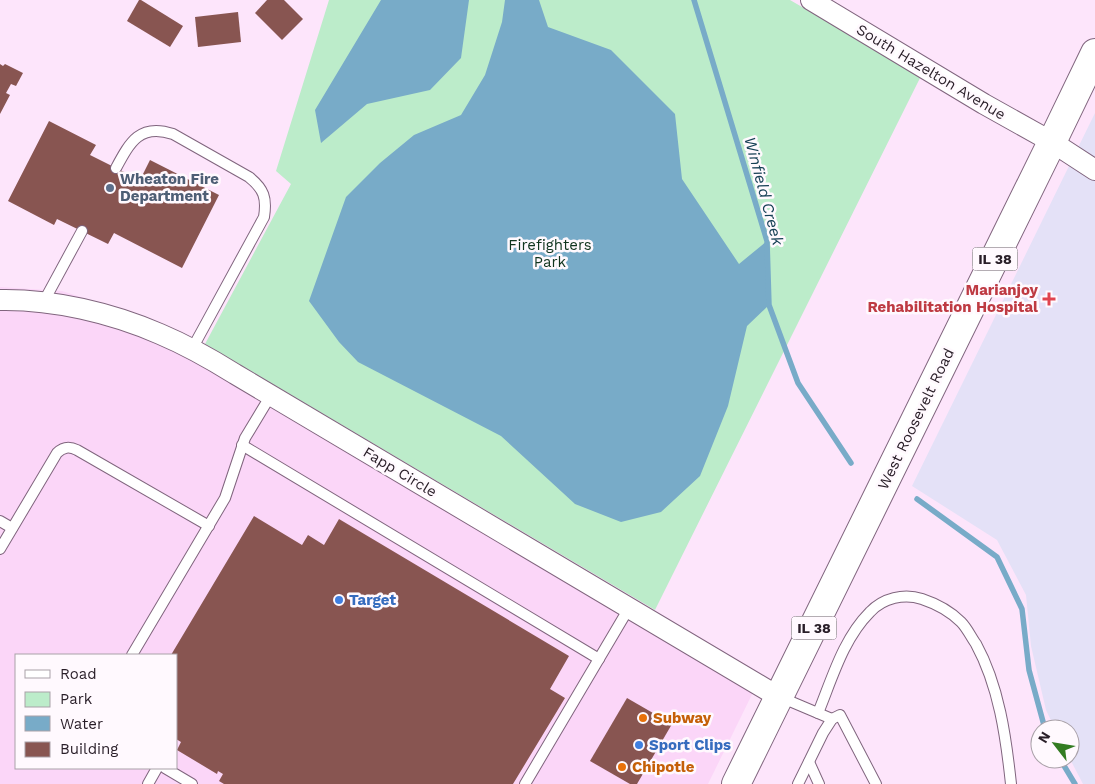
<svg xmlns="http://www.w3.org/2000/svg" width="1095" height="784" font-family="'Work Sans',sans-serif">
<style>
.built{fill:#fbd6f8;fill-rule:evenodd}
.medical{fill:#e4e1f7}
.green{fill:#bcecca}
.water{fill:#78abc8}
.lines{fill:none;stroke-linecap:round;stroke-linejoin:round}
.stream{stroke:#78abc8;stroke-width:5.5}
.building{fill:#885551}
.lane-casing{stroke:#80657e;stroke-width:12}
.street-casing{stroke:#80657e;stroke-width:22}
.primary-casing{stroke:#80657e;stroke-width:30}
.lane{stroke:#fff;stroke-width:10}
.street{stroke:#fff;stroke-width:20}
.primary{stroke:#fff;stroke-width:28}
.service-dot{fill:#5c6f8a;stroke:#fff9fe;stroke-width:2}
.health-dot{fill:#e0444e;stroke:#fff9fe;stroke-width:2}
.shop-dot{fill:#3f7fe0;stroke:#fff9fe;stroke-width:2}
.food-dot{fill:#e8710a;stroke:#fff9fe;stroke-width:2}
.labels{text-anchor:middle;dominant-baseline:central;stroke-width:5;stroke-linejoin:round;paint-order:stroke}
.shield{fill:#fff9fe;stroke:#696068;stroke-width:1}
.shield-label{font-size:14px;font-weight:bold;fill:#291e28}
.street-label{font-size:15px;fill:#291e28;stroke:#fff9fe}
.service-label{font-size:15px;font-weight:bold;fill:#4e5e75;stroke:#fff9fe;text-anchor:start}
.park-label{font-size:15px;fill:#10351f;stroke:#fff9fe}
.health-label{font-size:15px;font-weight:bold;fill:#be3a42;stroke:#fff9fe;text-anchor:end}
.shop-label{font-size:15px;font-weight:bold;fill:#366cbe;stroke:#fff9fe;text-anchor:start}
.food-label{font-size:15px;font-weight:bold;fill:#c56008;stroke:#fff9fe;text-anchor:start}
.water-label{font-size:16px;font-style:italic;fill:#164055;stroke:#fff9fe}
</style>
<rect width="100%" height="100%" fill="#fde5fb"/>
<path class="built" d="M0 287 62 291 137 315 205 344 762 674 708 784H0ZM16 655H176V768H16Z"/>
<polygon class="medical" points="1095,113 1095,784 1083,784 1070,759 1070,729 1055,729 1046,710 1031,646 1026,595 997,540 912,486"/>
<polygon class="green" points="329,0 790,0 921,76 655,610 205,344 291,184 276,171"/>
<g class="water">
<polygon points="381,0 469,0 461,58 430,90 367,104 321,143 315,110"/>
<polygon points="505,0 539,0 548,27 611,50 675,114 682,179 739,264 767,241 769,305 747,326 728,406 700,476 661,512 621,522 575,504 501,436 358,362 339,342 309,301 346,197 380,163 414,135 461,115 485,75 502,22"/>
</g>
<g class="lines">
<g class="stream">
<polyline points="694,0 767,241 769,305 798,383 851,463"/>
<polyline points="917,499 997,557 1022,609 1029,670 1045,729"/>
<polyline points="1060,759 1075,784"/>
</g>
</g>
<g class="building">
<polygon points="139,0 141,0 183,26 170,47 127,21"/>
<polygon points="267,0 284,0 303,19 282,40 255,13"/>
<polygon points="238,12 241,42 198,47 195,17"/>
<polygon points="0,64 3,66 5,64 23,73 16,86 11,84 6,93 10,95 0,114"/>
<polygon points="49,121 96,145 90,155 140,180 150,160 219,195 182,268 114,233 108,244 57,219 54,225 8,201"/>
<polygon points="254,516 302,545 308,535 324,545 339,519 569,656 550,689 565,698 513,784 224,784 219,781 223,774 218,771 217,774 177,750 181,742 176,739 176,655 171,655"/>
<polygon points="627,698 672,724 637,784 630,784 590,761"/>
</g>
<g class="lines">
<defs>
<g id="lane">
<path d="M116 168C130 142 140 123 173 134L249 177C264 189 267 198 264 217L192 349"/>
<polyline points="43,303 82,231"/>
<polyline points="242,445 599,659"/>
<polyline points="0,521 12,528"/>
<path d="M0 549 57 453C63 447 69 446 77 450L209 526"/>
<polyline points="132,655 225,498 245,438 271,395"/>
<polyline points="780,697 832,719"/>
<path d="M818 713C832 679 843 639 870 612 883 598 904 593 922 599 937 604 950 611 961 622 967 628 971 637 976 644 999 686 1006 737 1011 784"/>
<polyline points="809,762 819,784"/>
<polyline points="165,768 192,784"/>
<polyline points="148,784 157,768"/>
<polyline points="525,784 629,608"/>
<polyline points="798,784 823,733 832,719 840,715 876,784"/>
</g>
<g id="street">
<polyline points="811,0 984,104 1052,142 1095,170"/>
<path d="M0 300C53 299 112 313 160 334 186 345 211 359 235 374L779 697"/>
</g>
<polyline id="primary" points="736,784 1052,142 1095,53"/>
</defs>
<use href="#lane" class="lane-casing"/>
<use href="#street" class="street-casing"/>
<use href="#primary" class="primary-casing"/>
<use href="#lane" class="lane"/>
<use href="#street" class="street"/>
<use href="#primary" class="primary"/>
</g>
<circle class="service-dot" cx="110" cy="188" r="5"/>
<path class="health-dot" d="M1046.5 291.5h5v5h5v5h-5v5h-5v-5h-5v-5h5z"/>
<g class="shop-dot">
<circle cx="339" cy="600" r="5"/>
<circle cx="639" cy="745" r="5"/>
</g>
<g class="food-dot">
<circle cx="643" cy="718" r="5"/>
<circle cx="622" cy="767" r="5"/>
</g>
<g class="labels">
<g class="shield">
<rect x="972.5" y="247.5" width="45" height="23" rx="4"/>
<rect x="791.5" y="616.5" width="45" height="23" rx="4"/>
</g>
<g class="shield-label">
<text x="995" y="259">IL 38</text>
<text x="814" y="628">IL 38</text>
</g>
<g class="street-label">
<text transform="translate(931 72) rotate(31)">South Hazelton Avenue</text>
<text transform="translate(916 419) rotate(-64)">West Roosevelt Road</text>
<text transform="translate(400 472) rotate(31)">Fapp Circle</text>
</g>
<g class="service-label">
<text x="120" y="179">Wheaton Fire<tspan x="120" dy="17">Department</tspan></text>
</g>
<g class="park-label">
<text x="550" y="245">Firefighters<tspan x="550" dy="17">Park</tspan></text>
</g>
<g class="health-label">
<text x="1038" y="290">Marianjoy<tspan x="1038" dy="17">Rehabilitation Hospital</tspan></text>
</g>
<g class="shop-label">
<text x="349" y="600">Target</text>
<text x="649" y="745">Sport Clips</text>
</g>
<g class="food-label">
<text x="653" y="718">Subway</text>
<text x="632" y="767">Chipotle</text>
</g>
<g class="water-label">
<text transform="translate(764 191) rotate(75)">Winfield Creek</text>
</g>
</g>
<rect x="15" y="654" width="162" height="115" fill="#fff9fe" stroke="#a9a1a8"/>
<rect x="25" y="670" width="25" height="8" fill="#ffffff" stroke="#a9a1a8"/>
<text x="60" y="679" font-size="15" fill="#291e28">Road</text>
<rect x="25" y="692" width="25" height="15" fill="#bcecca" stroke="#a9a1a8"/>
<text x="60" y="704" font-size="15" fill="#291e28">Park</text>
<rect x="25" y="716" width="25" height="15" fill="#78abc8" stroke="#a9a1a8"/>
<text x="60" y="729" font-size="15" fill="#291e28">Water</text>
<rect x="25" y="742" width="25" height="15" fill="#885551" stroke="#a9a1a8"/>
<text x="60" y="754" font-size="15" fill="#291e28">Building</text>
<g transform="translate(1055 744) rotate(301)"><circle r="24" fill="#fff9fe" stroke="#a9a1a8"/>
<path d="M0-4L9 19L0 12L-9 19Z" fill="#337c22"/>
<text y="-8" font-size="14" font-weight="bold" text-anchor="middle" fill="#291e28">N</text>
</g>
</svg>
